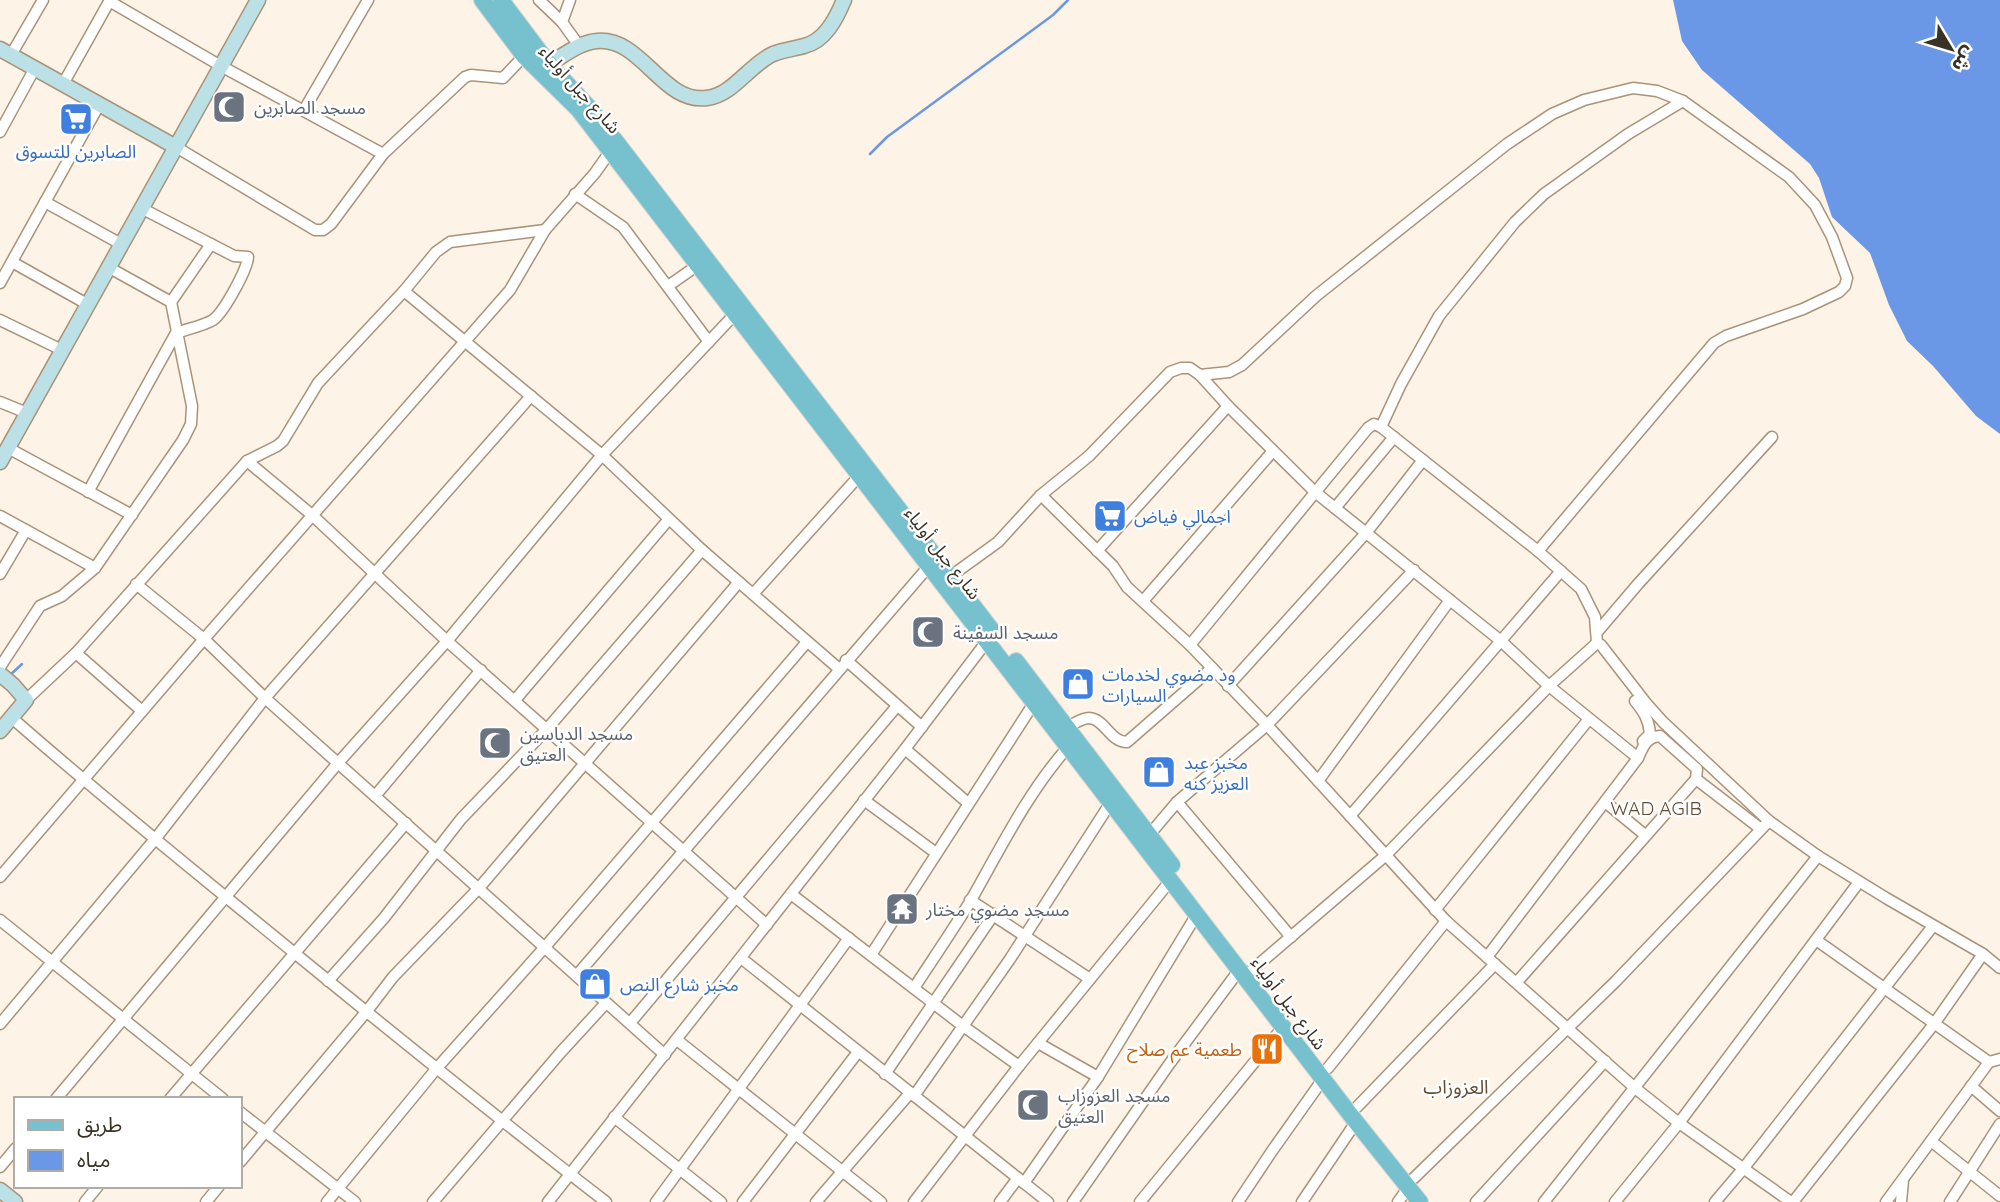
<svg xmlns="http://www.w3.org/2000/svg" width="2000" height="1202" font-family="Quicksand,'Noto Sans Arabic',sans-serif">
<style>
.water{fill:#6a98e7}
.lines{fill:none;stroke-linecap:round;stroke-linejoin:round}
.stream{stroke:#6a98e7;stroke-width:2.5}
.street-casing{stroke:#aa9378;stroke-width:13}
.secondary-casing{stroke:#aa9378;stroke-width:17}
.primary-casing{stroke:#d8d6d4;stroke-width:18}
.street{stroke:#fff;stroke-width:10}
.secondary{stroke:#bbe0e6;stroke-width:14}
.primary{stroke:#76c1cd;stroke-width:16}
.labels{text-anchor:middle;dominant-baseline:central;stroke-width:5;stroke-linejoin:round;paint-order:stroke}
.street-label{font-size:18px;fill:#3a3126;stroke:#fff}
.worship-label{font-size:18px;fill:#5b616d;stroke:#fff;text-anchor:start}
.shop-label{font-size:18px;fill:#366cbe;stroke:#fff;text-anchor:start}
.food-label{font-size:18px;fill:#c56008;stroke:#fff;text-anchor:end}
.neighbourhood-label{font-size:19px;fill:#634e35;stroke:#fff}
</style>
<rect width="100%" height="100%" fill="#fdf3e7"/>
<polygon class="water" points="1673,0 2000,0 2000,434 1976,416 1933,366 1907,341 1889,305 1870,253 1832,217 1819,178 1810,164 1702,70 1682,41"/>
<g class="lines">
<g class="stream">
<polyline points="870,154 887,137 1053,15 1068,0"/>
<polyline points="9,676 22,664"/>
</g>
<defs>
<g id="street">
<polyline points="539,0 562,22"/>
<polyline points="570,0 562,22 580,47"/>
<polyline points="109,1 221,66 383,154 465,77 471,75 503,78 524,56"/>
<polyline points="11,55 43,0"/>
<polyline points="63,84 110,0"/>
<polyline points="304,110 368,0"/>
<polyline points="0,132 35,68"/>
<polyline points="176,147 315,230 323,230 331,224 383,154"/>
<polyline points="575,194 623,227 709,342"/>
<polyline points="45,202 121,244"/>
<polyline points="12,262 87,304"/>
<polyline points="0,283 99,105"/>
<polyline points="668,286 698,265"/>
<polyline points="404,291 602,455 702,550 838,668"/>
<polyline points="171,302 211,244"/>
<polyline points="0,320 62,350"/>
<polyline points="1200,375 1229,372 1242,365 1316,296 1507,144 1552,114 1584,100 1633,88 1657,91 1683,101 1789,177 1815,205 1832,237 1847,278 1845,286 1839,292 1803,309 1726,336 1714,343 1538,551"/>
<polyline points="0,402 27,413"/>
<polyline points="1381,427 1401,384 1439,316 1515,222 1544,194 1628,134 1683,101"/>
<polyline points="8,448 132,515"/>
<polyline points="247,461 312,515 447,641 767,925"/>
<path d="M88 492 176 333C187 329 203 326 213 320 224 312 247 270 248 257L234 256 141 208"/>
<polyline points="1041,495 1113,566 1127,587 1190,645 1267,725 1446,921 1635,1088 1679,1123 1791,1202"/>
<polyline points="1335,508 1394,437"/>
<polyline points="0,516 95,568"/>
<polyline points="1097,551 1228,406"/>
<polyline points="0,574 26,530"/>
<polyline points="951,576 998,542 1041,495 1089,456 1170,372 1181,368 1190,368 1200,375 1228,406 1315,492 1501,641 1549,686 1638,758"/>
<polyline points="136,584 204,639 265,698 665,1055"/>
<polyline points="753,594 859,476"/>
<polyline points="1143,601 1273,451"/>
<polyline points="1598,631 1638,584 1772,437"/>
<polyline points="1190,645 1368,428 1374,424 1381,427 1538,551 1581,589 1595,617 1597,643"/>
<polyline points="76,653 142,711"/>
<polyline points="846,660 922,727"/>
<polyline points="0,667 40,606 62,596 95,568 183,440 191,424 192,406 171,302 108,267"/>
<polyline points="1228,686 1366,533 1423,460"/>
<polyline points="26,700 76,653 247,461 277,446 283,441 318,383 404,291 436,252 450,242 545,230"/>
<polyline points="515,700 669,519"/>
<path d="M1635 701C1644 712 1649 720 1650 734L1643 741"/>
<path d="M12 718C103 798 198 874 292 951 396 1036 500 1120 606 1202"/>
<path d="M1067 727C1074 724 1082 718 1089 718 1105 719 1110 742 1127 742L1212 668"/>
<polyline points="905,749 968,803"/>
<polyline points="1318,781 1450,600"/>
<polyline points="375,796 481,670"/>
<polyline points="864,800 936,853"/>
<polyline points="1177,802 1291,937"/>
<polyline points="1605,802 1645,835"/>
<polyline points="1350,816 1561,571"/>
<polyline points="1150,834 1177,802 1267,725 1414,570"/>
<polyline points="0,877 204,639 510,290 545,230 595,173 614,146"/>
<polyline points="791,894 963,1026 1019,1066"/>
<polyline points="970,900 1090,979"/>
<polyline points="1435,910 1589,719"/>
<polyline points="0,920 223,1099"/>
<polyline points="1816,940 1989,1062"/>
<polyline points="871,955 1034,703"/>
<path d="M1487 957 1638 758C1643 747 1646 737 1660 736L1697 769 1696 779 1761 829"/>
<polyline points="741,958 1048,1202"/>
<polyline points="1252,970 1385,856 1549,686 1597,643 1601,645 1646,703 1663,722 1769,821 1818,856 1886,898 1983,954 2000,968"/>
<polyline points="577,975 929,566"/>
<polyline points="328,981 384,918 461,819 547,729 702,550"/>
<polyline points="1517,982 1696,779"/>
<path d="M914 988C933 959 952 931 970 902 1000 849 1028 792 1068 747"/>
<polyline points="630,1023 897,706"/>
<polyline points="0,1024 156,838 265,698 531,396"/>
<polyline points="677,1040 881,1202"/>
<polyline points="1038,1043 1098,1077"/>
<polyline points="1328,1068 1446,921"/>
<polyline points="885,1074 994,914"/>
<polyline points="1971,1086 2000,1111"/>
<polyline points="914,1096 1010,959 1111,802"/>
<polyline points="56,1099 338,763 447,641 602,455 735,314"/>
<polyline points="170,1099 406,823"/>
<polyline points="1357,1107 1495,964"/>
<polyline points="240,1112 355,1202"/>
<polyline points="614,1117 721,1202"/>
<polyline points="1931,1141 2000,1196"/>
<polyline points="240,1162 367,1011 393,977 479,888 739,582"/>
<polyline points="0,1167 16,1148"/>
<polyline points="1414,1178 1616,981 1769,821"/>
<polyline points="1024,1183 1098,1077 1197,914"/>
<polyline points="85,1202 98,1186"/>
<polyline points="206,1202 219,1186"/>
<polyline points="327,1202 437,1068 545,947 807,642"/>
<polyline points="433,1202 561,1052 606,1003"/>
<polyline points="548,1202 905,749 987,641"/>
<polyline points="656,1202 849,938"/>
<polyline points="743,1202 858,1052"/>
<polyline points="816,1202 910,1093"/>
<polyline points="914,1202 1019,1066 1171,880"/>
<polyline points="1000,1202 1018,1178"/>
<polyline points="1073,1202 1170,1063 1240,969"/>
<polyline points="1140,1202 1283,1027"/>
<polyline points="1238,1202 1272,1151 1323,1079"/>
<polyline points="1302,1202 1356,1122"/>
<polyline points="1398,1202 1408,1188"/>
<polyline points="1476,1202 1605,1061"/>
<polyline points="1544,1202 1818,856"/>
<polyline points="1615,1202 1679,1123 1859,882"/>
<polyline points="1715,1202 1743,1169 1933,926"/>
<polyline points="1793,1202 1934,1024 1983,954"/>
<polyline points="1886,1202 1989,1062 2000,1059"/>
<polyline points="1901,1202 1903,1180"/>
<polyline points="1950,1202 2000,1124"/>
</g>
<g id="secondary">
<polyline points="0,49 176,147"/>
<path d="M549 64C563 56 580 42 597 41 642 37 662 104 707 98 733 95 749 65 773 54 783 50 793 49 804 46 825 41 836 19 844 0"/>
<polyline points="0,462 258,0"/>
<polyline points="0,674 13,685 26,700 0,731"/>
<polyline points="0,1190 15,1202"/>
</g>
<g id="primary">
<polyline points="482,0 524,56 578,109 1356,1122 1420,1202"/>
<polyline points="501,0 549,64 594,113"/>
<polyline points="614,139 991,629"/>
<polyline points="1016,661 1172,865"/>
</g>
</defs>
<use href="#street" class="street-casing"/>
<use href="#secondary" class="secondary-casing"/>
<use href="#primary" class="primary-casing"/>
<use href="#street" class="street"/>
<use href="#secondary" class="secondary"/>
<use href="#primary" class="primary"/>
</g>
<defs>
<symbol id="mosque-square" viewBox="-11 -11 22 22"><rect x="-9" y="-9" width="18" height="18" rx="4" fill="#6b7280" stroke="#fff"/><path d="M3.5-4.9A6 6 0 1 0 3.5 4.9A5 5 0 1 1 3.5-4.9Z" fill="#fff"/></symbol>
<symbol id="supermarket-square" viewBox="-11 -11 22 22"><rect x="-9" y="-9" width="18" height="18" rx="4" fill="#3f7fe0" stroke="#fff"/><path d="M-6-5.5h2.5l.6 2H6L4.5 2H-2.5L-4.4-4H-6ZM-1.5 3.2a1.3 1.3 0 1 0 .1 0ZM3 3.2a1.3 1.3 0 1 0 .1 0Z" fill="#fff"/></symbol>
<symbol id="shop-square" viewBox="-11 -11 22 22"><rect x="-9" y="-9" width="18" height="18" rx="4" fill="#3f7fe0" stroke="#fff"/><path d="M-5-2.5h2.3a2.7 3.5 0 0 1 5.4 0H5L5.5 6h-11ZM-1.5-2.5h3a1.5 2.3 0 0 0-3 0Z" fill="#fff"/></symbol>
<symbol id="temple-square" viewBox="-11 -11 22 22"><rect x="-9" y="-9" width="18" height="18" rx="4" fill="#6b7280" stroke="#fff"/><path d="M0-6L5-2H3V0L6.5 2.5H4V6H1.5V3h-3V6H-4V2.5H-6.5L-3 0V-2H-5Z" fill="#fff"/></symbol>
<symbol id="restaurant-square" viewBox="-11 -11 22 22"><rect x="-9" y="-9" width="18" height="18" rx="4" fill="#e8710a" stroke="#fff"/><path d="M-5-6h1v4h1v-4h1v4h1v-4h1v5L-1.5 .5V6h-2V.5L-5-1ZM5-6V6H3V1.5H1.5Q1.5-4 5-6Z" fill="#fff"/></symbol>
</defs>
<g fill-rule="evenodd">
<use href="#mosque-square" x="210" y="88" width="38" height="38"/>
<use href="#supermarket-square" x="57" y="100" width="38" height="38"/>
<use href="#supermarket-square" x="1091" y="497" width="38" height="38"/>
<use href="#mosque-square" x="909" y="613" width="38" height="38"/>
<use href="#shop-square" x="1059" y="665" width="38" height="38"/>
<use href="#mosque-square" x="476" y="724" width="38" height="38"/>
<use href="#shop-square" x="1140" y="753" width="38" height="38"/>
<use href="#temple-square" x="883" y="890" width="38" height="38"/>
<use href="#shop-square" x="576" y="965" width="38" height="38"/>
<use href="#restaurant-square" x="1248" y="1030" width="38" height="38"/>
<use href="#mosque-square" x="1014" y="1086" width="38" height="38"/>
</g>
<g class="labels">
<g class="street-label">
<text transform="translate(580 89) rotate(48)">شارع جبل أولياء</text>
<text transform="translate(943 553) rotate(52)">شارع جبل أولياء</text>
<text transform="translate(1289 1003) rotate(53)">شارع جبل أولياء</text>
</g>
<g class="worship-label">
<text x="254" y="107">مسجد الصابرين</text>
<text x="953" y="632">مسجد السفينة</text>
<text x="520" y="733">مسجد الدباسين<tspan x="520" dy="21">العتيق</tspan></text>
<text x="926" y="909">مسجد مضوي مختار</text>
<text x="1058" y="1095">مسجد العزوزاب<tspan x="1058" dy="21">العتيق</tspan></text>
</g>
<g class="shop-label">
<text x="76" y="151" text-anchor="middle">الصابرين للتسوق</text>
<text x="1134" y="516">اجمالي فياض</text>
<text x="1102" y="674">ود مضوي لخدمات<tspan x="1102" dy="21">السيارات</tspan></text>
<text x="1184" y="762">مخبز عبد<tspan x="1184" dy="21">العزيز كنه</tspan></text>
<text x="620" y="984">مخبز شارع النص</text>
</g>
<g class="food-label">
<text x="1242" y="1049">طعمية عم صلاح</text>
</g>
<g class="neighbourhood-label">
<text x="1656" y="808">WAD AGIB</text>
<text x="1456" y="1087">العزوزاب</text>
</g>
</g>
<rect x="14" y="1097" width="228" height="91" fill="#ffffff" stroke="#b0ada8" stroke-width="2"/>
<rect x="28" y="1120" width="35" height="10" fill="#76c1cd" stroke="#b0ada8" stroke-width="2"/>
<text x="77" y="1132" font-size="21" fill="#3a3126">طريق</text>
<rect x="28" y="1150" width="35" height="21" fill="#6a98e7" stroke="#b0ada8" stroke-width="2"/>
<text x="77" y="1167" font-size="21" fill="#3a3126">مياه</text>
<g transform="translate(1951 49) rotate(128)" stroke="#ffffff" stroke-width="5" paint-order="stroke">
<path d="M0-5L12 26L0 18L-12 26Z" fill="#3a3126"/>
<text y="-10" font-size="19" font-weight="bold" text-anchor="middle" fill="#3a3126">ش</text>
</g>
</svg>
